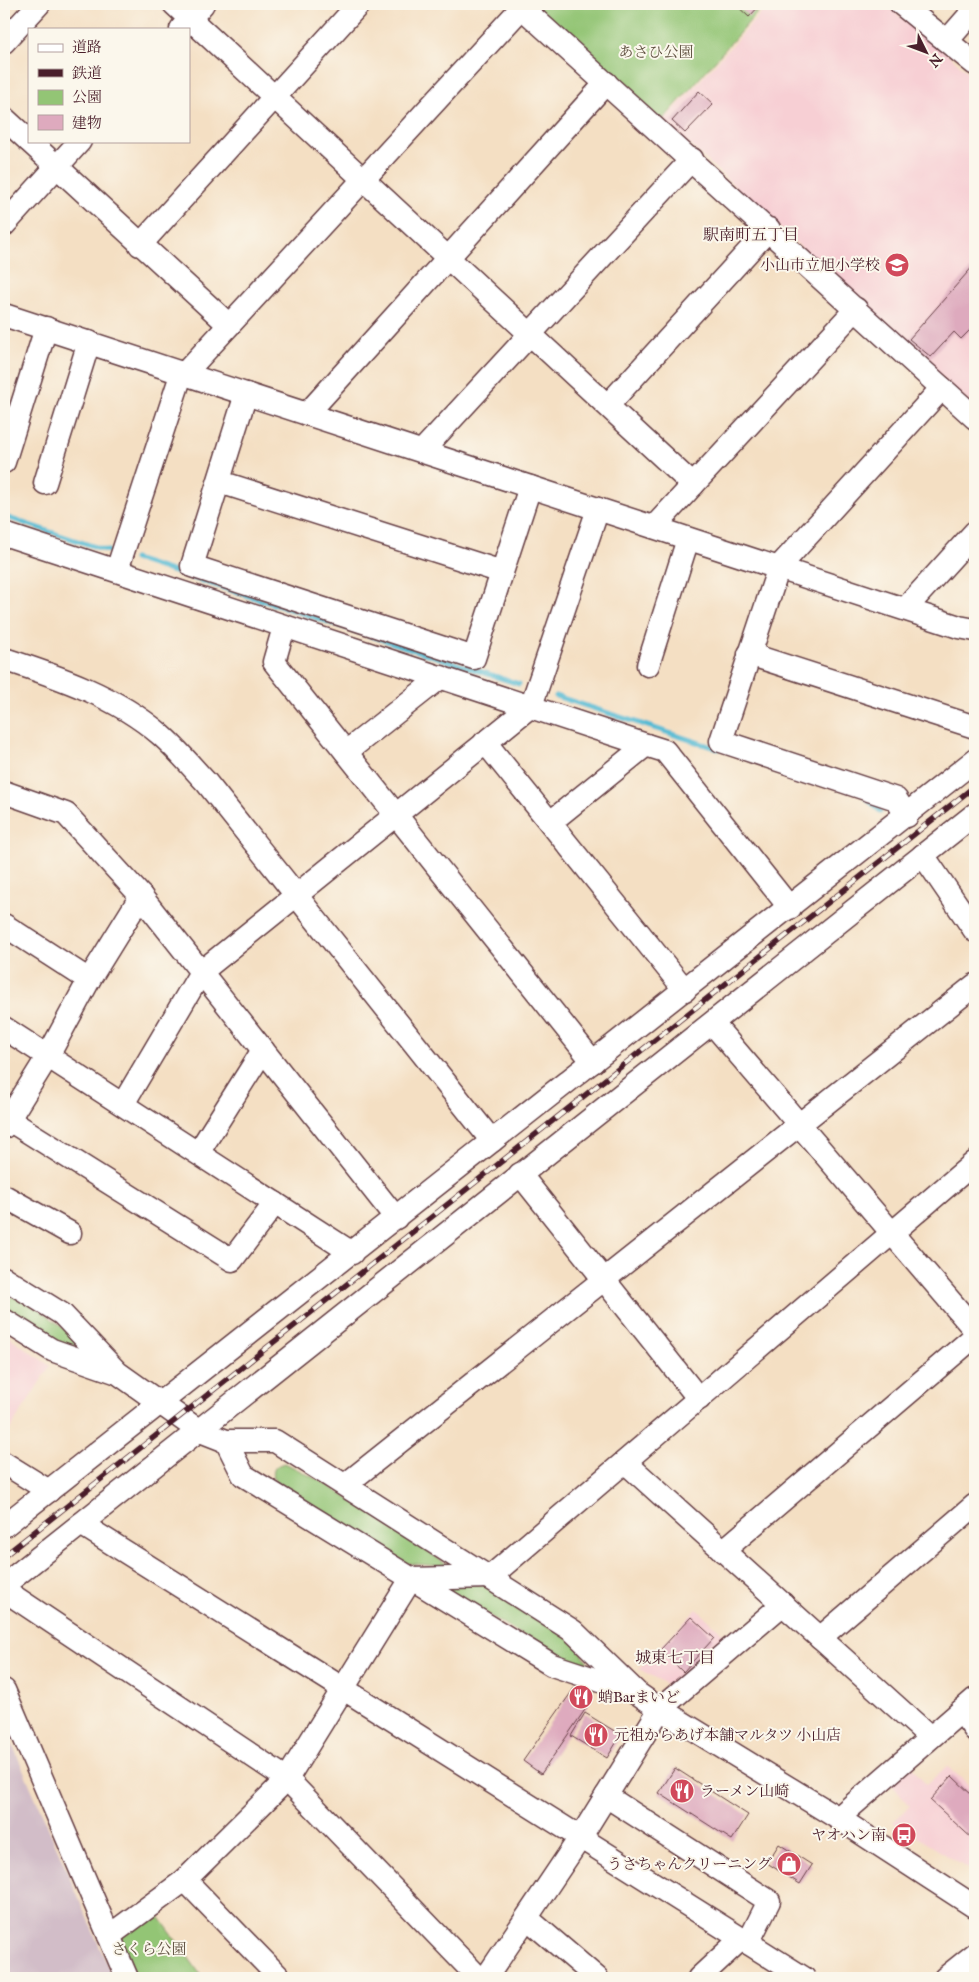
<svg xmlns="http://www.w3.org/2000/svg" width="979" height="1982" font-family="'IM FELL English','Noto Serif JP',serif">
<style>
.built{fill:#f7cfd4}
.industrial{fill:#d2bdc8}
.green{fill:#93c575;stroke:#6e7250}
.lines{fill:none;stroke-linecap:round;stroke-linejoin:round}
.stream{stroke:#55bad3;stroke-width:5}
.building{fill:#deaabe}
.minor-casing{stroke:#643c42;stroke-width:25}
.minor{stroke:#fff;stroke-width:22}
.rail-casing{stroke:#4a1f2b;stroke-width:5.5}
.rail{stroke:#fbf7ec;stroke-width:4;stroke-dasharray:11;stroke-linecap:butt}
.labels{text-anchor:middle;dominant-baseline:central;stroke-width:4;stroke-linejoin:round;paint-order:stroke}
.park-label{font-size:15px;fill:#605141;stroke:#fbf7ec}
.poi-label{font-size:15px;fill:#4a1f2b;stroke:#fbf7ec;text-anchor:end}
.neighbourhood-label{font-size:16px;fill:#4a1f2b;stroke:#fbf7ec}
</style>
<rect width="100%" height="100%" fill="#fbf7ec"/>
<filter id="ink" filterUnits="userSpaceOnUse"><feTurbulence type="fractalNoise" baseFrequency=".02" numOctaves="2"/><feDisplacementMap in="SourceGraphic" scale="10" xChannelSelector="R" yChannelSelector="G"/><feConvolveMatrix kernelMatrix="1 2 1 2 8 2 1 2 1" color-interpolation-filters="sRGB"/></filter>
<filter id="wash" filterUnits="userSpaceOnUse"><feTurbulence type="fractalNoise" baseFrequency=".0096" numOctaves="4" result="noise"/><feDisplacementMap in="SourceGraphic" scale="20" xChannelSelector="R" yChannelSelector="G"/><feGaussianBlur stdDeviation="1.12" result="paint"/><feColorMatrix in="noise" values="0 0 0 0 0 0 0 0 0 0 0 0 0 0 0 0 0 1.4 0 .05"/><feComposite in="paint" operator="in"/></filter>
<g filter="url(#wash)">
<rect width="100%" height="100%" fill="#f4dfc3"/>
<g class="built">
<polygon points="769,4 884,4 941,48 975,79 975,408 664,121"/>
<polygon points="4,1333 50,1366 4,1439"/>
<polygon points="697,1609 733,1643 677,1690 639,1669"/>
<polygon points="908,1762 926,1785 947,1766 975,1790 975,1873 893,1822 910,1806 888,1780"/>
</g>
<polygon class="industrial" points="4,1725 113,1978 4,1978"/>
<g class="green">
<polygon points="539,4 765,4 661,122 540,12"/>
<polygon points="16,1290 78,1340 75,1345 68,1349 4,1314 4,1309"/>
<path d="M285 1463 328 1485 451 1567 403 1563 276 1485C272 1473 271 1466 285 1463Z"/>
<polygon points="435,1583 486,1585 574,1642 587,1661 587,1665 583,1666 562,1659"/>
<polygon points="153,1908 203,1978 132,1978 113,1936"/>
</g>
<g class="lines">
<g class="stream">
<polyline points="9,518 108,551"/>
<polyline points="134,559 519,684"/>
<polyline points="556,696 718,749"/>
<polyline points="866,798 880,811"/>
</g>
</g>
<g id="blocks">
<g class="building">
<polygon points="735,4 761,4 749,17"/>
<polygon points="699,91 713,104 685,133 672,121"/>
<polygon points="975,264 975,308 973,310 975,312 975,325 961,339 954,332 931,357 909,339"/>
<polygon points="691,1617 714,1638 683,1672 660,1650"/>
<polygon points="575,1687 593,1698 541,1774 523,1761"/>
<polygon points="585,1713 621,1735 607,1758 571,1736"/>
<polygon points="675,1768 748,1815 732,1840 659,1793"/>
<polygon points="952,1776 975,1798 975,1841 930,1800"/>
<polygon points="779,1844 812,1865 800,1884 767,1863"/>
</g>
</g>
</g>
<g filter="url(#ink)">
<use href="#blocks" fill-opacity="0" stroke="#643c42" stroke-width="1"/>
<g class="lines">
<defs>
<g id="minor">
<polyline points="174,4 693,485"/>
<polyline points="518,4 975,418"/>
<polyline points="901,4 975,64"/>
<polyline points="181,29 203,4"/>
<polyline points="947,41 975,9"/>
<polyline points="4,42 39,4"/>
<polyline points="4,118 29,141"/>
<polyline points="29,141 229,325"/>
<polyline points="4,225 80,141"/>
<polyline points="140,245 359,4"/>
<polyline points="4,315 959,627 975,630"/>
<polyline points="185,373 525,4"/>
<polyline points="246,394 192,566 474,658 530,487"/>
<polyline points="608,405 769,229"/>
<polyline points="307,414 606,83"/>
<polyline points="422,451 692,159"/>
<polyline points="4,462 46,328"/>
<polyline points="220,482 502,572"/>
<polyline points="45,483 89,342"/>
<polyline points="654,527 856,309"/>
<polyline points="4,534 646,745"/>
<polyline points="117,570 182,372"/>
<polyline points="906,608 975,532"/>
<polyline points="284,627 274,662 593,1062"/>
<polyline points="749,654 975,727"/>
<path d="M4 659C59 677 116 696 161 735 177 749 191 766 206 782L492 1141"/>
<polyline points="648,665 688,539"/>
<polyline points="485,742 685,990"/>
<polyline points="346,752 441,677"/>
<polyline points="4,792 66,814 141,896 396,1218"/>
<polyline points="907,816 896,799 721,741 779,567 942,388"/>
<polyline points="552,821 646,745 665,751 790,908"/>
<polyline points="923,855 975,931"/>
<polyline points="4,925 89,980"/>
<polyline points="713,1024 975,1330"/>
<polyline points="4,1028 352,1253"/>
<polyline points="123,1104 201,972 531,706 598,509"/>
<polyline points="9,1120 232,1260 275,1203"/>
<polyline points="4,1127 48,1056 89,980 141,896"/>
<polyline points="198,1153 263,1050"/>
<polyline points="520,1174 699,1399"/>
<polyline points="4,1196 70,1233"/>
<polyline points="4,1278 62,1314 118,1373 198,1430 226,1441 275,1441 573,1631 637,1693 660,1709 838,1818 975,1907"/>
<polyline points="4,1320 52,1350 115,1372"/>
<polyline points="226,1441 243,1475 552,1665 631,1691"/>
<polyline points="625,1462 930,1737"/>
<polyline points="4,1463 49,1491"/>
<polyline points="345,1485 975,985"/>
<polyline points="81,1524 804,1978"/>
<polyline points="4,1526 975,760"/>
<polyline points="723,1551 975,1336"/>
<polyline points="4,1585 975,814"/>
<polyline points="4,1590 287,1779 479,1978"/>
<polyline points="820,1638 975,1505"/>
<polyline points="4,1690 127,1978"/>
<polyline points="961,1711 975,1730"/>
<polyline points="606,1796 769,1901 748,1943"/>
<polyline points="838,1818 975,1699"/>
<polyline points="185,1880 280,1978"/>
<polyline points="527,1918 597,1978"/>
<polyline points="109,1936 185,1880 287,1779 411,1579 490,1577 975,1162"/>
<polyline points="486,1978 580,1838 660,1709 783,1604"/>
<polyline points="699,1978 741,1939"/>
<polyline points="945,1978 975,1954"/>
</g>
</defs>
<use href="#minor" class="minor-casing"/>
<use href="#minor" class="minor"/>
<defs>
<polyline id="rail" points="4,1556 975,786"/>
</defs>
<use href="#rail" class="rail-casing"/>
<use href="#rail" class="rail"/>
</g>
</g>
<defs>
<symbol id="school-disc" viewBox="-11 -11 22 22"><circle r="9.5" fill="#d1495b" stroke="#fbf7ec"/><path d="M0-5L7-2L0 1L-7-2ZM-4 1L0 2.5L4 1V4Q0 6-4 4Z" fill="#fff"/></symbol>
<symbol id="restaurant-disc" viewBox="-11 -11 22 22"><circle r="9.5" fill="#d1495b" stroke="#fbf7ec"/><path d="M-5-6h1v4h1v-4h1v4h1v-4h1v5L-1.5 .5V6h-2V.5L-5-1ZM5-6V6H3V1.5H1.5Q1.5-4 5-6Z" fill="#fff"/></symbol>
<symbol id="bus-disc" viewBox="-11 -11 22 22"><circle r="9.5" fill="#d1495b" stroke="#fbf7ec"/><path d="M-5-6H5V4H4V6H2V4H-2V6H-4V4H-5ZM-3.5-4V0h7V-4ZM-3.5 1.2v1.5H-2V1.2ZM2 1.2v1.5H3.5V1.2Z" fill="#fff"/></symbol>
<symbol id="shop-disc" viewBox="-11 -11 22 22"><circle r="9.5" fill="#d1495b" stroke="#fbf7ec"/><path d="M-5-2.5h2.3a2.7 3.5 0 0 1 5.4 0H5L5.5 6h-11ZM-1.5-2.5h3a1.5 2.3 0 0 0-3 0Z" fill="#fff"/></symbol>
</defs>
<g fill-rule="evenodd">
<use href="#school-disc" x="883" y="251" width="28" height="28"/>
<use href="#restaurant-disc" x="567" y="1683" width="28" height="28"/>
<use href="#restaurant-disc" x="582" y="1721" width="28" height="28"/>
<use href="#restaurant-disc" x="668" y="1777" width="28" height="28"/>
<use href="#bus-disc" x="890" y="1821" width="28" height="28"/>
<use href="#shop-disc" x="775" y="1850" width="28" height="28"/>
</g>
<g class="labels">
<g class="park-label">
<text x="656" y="52">あさひ公園</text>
<text x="149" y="1949">さくら公園</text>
</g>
<g class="poi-label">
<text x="880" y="265">小山市立旭小学校</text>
<text x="598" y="1697" text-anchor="start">蛸Barまいど</text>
<text x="614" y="1735" text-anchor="start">元祖からあげ本舗マルタツ 小山店</text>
<text x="700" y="1791" text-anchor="start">ラーメン山崎</text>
<text x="886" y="1835">ヤオハン南</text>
<text x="772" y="1864">うさちゃんクリーニング</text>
</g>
<g class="neighbourhood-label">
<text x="751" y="236">駅南町五丁目</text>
<text x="675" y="1659">城東七丁目</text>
</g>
</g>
<rect width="979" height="1982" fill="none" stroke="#fbf7ec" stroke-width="20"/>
<rect x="28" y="28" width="162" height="115" fill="#fbf7ec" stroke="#b4a19f"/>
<rect x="38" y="44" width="25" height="8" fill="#ffffff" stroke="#b4a19f"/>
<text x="72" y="52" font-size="15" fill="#4a1f2b">道路</text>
<rect x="38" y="69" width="25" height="8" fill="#4a1f2b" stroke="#b4a19f"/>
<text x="72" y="78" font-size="15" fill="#4a1f2b">鉄道</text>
<rect x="38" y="90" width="25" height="15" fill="#93c575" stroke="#b4a19f"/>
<text x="72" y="102" font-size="15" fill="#4a1f2b">公園</text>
<rect x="38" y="115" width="25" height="15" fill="#deaabe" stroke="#b4a19f"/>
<text x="72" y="128" font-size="15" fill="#4a1f2b">建物</text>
<g transform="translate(926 52) rotate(132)" stroke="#fbf7ec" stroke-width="4" paint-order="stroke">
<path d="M0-4L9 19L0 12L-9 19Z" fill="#4a1f2b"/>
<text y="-8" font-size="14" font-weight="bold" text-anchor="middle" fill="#4a1f2b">N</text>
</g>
</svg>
